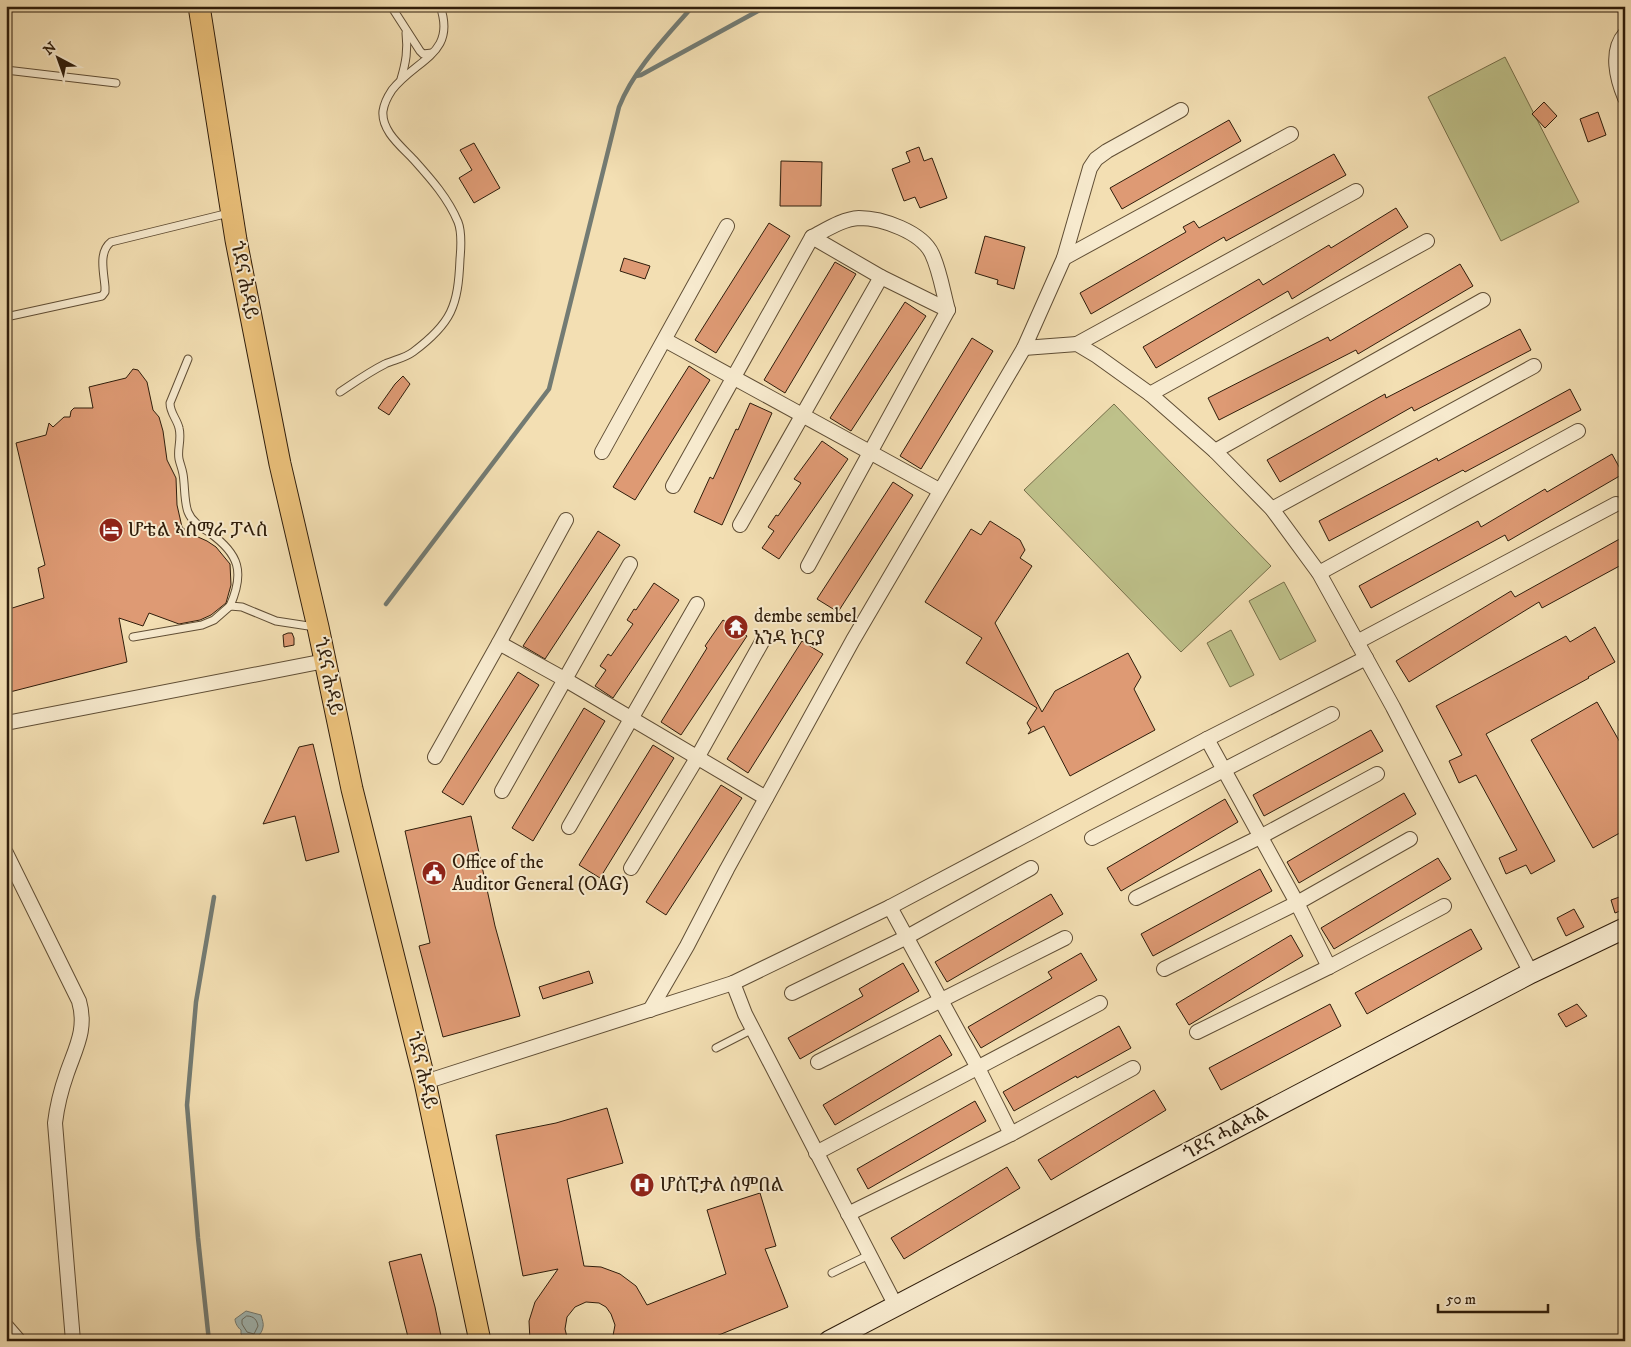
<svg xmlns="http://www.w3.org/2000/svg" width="1631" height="1347" font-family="'IM FELL DW Pica','Noto Serif Ethiopic',serif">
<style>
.green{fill:#bec18a;stroke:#766f4a}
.water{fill:#a1bab8;stroke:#737b73}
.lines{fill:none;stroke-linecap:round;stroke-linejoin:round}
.shore{stroke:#686c62;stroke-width:1}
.stream{stroke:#737b73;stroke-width:4.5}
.building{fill:#de9a74;stroke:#2f1d0b}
.lane-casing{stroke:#604e35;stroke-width:9}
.street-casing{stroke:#604e35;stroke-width:16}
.secondary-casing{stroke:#2f1d0b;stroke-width:22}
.primary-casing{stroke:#2f1d0b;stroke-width:23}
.lane{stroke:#f7eace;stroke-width:7}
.street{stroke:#f7eace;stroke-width:14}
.secondary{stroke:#f7eace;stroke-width:20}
.primary{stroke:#eac07a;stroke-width:21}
.labels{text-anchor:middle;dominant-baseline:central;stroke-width:4;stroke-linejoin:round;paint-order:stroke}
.street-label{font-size:19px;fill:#2f1d0b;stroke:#f7eace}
.poi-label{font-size:19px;fill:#2f1d0b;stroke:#f7eace;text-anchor:start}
</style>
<rect width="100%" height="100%" fill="#f3dfb3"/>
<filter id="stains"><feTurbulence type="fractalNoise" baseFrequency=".004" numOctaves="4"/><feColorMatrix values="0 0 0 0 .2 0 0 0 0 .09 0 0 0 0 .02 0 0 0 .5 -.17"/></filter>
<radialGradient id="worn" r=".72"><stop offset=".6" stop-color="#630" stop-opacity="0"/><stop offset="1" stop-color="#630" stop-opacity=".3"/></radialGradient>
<g class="green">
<polygon points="1505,57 1579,202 1501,241 1428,97"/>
<polygon points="1114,404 1271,566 1181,652 1024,490"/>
<polygon points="1284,582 1316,641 1280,660 1249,601"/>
<polygon points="1231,630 1254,675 1230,687 1207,643"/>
</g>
<path class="water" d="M246 1311 261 1315C262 1319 264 1324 263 1327 261 1339 248 1342 241 1334V1330C238 1328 235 1323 235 1319Z"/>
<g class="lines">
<path class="shore" d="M247 1316C254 1316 257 1320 258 1326L254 1334 247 1332 242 1324V1320Z"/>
<g class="stream">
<polyline points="636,76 641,75 767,6"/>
<path d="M386 604 549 389 619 107C634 69 666 37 693 6"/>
<polyline points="209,1341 198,1238 187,1105 196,1002 214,897"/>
</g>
</g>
<g class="building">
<polygon points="1544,102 1557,116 1545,128 1532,114"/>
<polygon points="1598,112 1606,135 1588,142 1580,119"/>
<polygon points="1229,120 1241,141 1122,209 1110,188"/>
<polygon points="474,143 500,188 474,203 459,178 472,170 460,150"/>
<polygon points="919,147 924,161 932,158 947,198 920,208 915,197 904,201 892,169 910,162 906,152"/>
<polygon points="1334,154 1346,175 1226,241 1224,237 1091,314 1080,293 1186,232 1183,227 1194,221 1199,228"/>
<polygon points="781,161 822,162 821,206 780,206"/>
<polygon points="1396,208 1408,227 1292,299 1288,291 1156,368 1143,347 1259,279 1263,285 1329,245 1331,248"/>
<polygon points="769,223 790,236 716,353 695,340"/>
<polygon points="985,236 1025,247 1014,289 997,284 998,280 975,273"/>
<polygon points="624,258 650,266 645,279 620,271"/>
<polygon points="835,262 856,274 785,393 764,380"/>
<polygon points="1460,264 1473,286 1358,354 1356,350 1219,420 1208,398 1328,337 1330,341"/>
<polygon points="905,302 926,316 851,431 830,418"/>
<polygon points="1520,329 1531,350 1414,411 1412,407 1280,482 1267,460 1385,394 1386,398"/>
<polygon points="972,338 993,351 921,469 900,456"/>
<polygon points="689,366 710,380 635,500 613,487"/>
<polygon points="133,369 138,370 147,382 153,410 159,417 163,431 167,460 176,478 177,505 182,527 189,533 207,541 216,547 230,564 231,585 226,603 211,615 200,620 179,624 149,613 143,626 119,618 127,662 6,693 6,610 44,598 38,568 45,565 16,443 46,435 49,423 53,427 64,417 70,417 71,411 74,408 93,408 89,387 126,378"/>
<polygon points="403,376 410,384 389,415 378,408 395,384"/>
<polygon points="1570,389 1581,410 1465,472 1463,470 1329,541 1319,521 1437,458 1438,461"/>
<polygon points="750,403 772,413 722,525 694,512 710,477 713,479 736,429 738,430"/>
<polygon points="822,441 848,459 779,559 762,548 774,531 768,527 776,515 778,516 801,483 794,479"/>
<polygon points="1612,454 1623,474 1508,541 1505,535 1371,608 1359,586 1478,521 1481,527 1545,489 1547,492"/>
<polygon points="893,482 913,495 838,612 817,599"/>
<polygon points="990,521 1020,540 1025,550 1020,558 1032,566 995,623 1042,712 1055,691 1128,653 1141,677 1134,689 1155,730 1070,776 1044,726 1028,734 1031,730 1027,723 1037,708 966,663 982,638 925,602 971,529 981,535"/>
<polygon points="598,531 620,545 545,659 523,646"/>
<polygon points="1625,536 1625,563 1542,608 1539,602 1409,682 1396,661 1511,591 1515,597"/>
<polygon points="654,583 679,600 613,698 595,686 606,670 600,666 608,654 611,656 633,624 627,620 634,609 636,610"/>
<polygon points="723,620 747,636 681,735 661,722 707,648 705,646"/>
<polygon points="1595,627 1615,662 1588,677 1589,678 1486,734 1555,861 1531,874 1526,865 1506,874 1499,858 1517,850 1476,775 1459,783 1449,761 1462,755 1436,706 1566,636 1570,642"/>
<polygon points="288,633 292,633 294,638 294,645 284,647 283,635"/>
<polygon points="802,641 823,654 748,773 727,759"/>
<polygon points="518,672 539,685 463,805 442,792"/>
<polygon points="1597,702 1625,751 1625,830 1593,848 1531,740"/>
<polygon points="584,708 605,721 533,841 512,828"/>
<polygon points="1371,730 1383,751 1264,816 1253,795"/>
<polygon points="313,744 339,852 306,861 295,816 263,824 299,747"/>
<polygon points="653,745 674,758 600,878 579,865"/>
<polygon points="721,785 742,798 666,915 646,902"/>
<polygon points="1404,793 1416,814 1299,883 1287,862"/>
<polygon points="1225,799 1238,822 1121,891 1107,868"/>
<polygon points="471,816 495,926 520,1016 443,1037 419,946 430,943 405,831"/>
<polygon points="1438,858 1451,879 1334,949 1321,928"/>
<polygon points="1260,869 1272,891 1153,956 1141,934"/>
<polygon points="1051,894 1063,914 947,982 935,962"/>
<polygon points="1625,895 1625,909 1615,913 1611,900"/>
<polygon points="1574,909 1584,927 1566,936 1557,918"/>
<polygon points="1471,929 1482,949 1367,1014 1355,993"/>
<polygon points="1291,935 1303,956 1189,1025 1176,1004"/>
<polygon points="1081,953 1097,980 981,1048 968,1027 1052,978 1048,972"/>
<polygon points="903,963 919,991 800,1059 788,1038 863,996 859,989"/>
<polygon points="589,971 593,983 543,999 539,987"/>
<polygon points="1330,1004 1341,1026 1221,1090 1209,1068"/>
<polygon points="1577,1004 1587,1016 1566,1027 1558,1014"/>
<polygon points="1119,1026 1131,1048 1077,1078 1076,1076 1014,1111 1003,1092"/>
<polygon points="940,1035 952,1055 835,1125 823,1105"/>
<polygon points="1154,1090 1166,1110 1051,1180 1038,1160"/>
<polygon points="975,1101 986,1121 868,1189 857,1169"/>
<polygon points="607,1108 623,1163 567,1179 584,1266 601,1267 620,1274 636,1286 647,1305 726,1274 707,1210 760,1193 776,1246 765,1249 788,1307 704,1341 612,1341 615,1325 611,1314 606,1307 599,1303 586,1302 575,1307 567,1317 565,1329 568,1341 530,1341 529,1321 535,1302 558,1269 523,1276 496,1135 556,1123"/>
<polygon points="1007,1167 1020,1188 904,1259 891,1238"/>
<polygon points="421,1254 435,1307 442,1341 409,1341 389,1262"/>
</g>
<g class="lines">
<defs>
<g id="lane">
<polyline points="391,6 420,51 423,54 432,53"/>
<polyline points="6,70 116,83"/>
<path d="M401 79C406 62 408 50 406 33"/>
<path d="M6 317 102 296 105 292V287C104 273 98 252 111 242L229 213"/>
<path d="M188 359 170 403C170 413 177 419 179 428 182 439 177 449 179 459 180 464 182 468 183 474 185 485 184 502 188 512 192 522 201 527 210 533 239 554 245 572 230 606"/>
<path d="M340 392C355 382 369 372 385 364 394 360 405 358 413 352 452 323 458 306 460 259 461 248 462 232 458 222 448 198 431 179 414 160 402 147 381 131 383 111 384 104 388 96 392 90 416 59 457 54 440 6"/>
<polyline points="133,637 202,625 214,620 230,606 242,607 276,621 315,627"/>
<polyline points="716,1048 753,1029"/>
<polyline points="832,1273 869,1255"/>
</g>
<g id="street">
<path d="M1625 34C1610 51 1617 79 1625 98"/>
<polyline points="812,237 881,277 948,310"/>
<polyline points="1064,258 1291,134"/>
<polyline points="665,340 939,490"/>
<polyline points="1077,344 1356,191"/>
<polyline points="1024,348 1077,344 1097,356 1150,394 1215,451 1272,509 1319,573 1393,707 1531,973"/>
<polyline points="1150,394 1427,241"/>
<polyline points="1215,451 1483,300"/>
<polyline points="602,452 727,226"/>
<path d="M673 486 812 237C826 230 842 219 859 218 882 218 922 232 932 254 940 271 943 292 948 310L808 566"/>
<polyline points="1272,509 1534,366"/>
<polyline points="740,525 881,277"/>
<polyline points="1319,573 1578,431"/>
<polyline points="1357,642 1616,504"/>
<polyline points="499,643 566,680 766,798"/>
<polyline points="6,723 325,661"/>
<polyline points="1207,739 1297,903 1329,967"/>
<polyline points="435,757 499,643 566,520"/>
<polyline points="502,791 630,564"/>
<polyline points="569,827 697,604"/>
<polyline points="1092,838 1332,714"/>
<path d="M6 853 79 1001C87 1029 76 1047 67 1073 61 1090 57 1106 55 1123L73 1341"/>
<polyline points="631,868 697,758 763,640"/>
<polyline points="1136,898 1260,837 1377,774"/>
<polyline points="890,907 978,1068 1011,1134"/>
<polyline points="1164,969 1297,903 1410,839"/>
<polyline points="733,983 745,1014 896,1306"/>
<polyline points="792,993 905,938 1031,868"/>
<polyline points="650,1010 687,946 727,869 853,640 1024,348 1064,258 1090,168 1096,159 1107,151 1181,110"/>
<polyline points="1197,1032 1329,967 1444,906"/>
<polyline points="818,1062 1065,938"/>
<polyline points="425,1082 733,983 890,907 1207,739 1366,658"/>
<polyline points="816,1153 1100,1003"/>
<polyline points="848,1214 1011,1134 1133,1068"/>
<polyline points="6,1326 19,1341"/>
</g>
<polyline id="secondary" points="829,1341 1531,973 1625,928"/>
<polyline id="primary" points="199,6 236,240 280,464 318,627 352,789 425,1082 480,1341"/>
</defs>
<use href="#lane" class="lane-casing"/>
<use href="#street" class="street-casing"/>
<use href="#secondary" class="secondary-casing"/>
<use href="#primary" class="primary-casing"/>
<use href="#lane" class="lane"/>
<use href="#street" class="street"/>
<use href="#secondary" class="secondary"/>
<use href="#primary" class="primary"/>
</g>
<defs>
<symbol id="hotel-disc" viewBox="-11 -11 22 22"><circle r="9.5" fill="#8f2418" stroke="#f7eace"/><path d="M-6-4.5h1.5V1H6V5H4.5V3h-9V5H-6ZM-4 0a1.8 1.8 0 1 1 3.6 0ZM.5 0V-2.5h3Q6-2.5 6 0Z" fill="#fff"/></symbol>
<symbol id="temple-disc" viewBox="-11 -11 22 22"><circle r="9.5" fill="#8f2418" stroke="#f7eace"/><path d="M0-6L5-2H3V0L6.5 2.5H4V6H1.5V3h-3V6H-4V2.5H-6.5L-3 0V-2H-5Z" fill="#fff"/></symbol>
<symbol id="civic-disc" viewBox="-11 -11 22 22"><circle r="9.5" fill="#8f2418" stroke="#f7eace"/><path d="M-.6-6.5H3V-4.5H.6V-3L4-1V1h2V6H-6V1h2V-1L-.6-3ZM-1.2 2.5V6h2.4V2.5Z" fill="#fff"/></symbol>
<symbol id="hospital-disc" viewBox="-11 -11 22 22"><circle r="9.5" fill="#8f2418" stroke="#f7eace"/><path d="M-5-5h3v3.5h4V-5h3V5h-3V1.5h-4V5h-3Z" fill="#fff"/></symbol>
</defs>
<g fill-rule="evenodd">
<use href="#hotel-disc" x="97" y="516" width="28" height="28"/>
<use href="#temple-disc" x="722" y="613" width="28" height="28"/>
<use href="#civic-disc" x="420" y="859" width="28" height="28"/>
<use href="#hospital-disc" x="628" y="1171" width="28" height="28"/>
</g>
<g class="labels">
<g class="street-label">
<text transform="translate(244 280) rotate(79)">ጎደና ሕዳይ</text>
<text transform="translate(328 676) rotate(78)">ጎደና ሕዳይ</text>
<text transform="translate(422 1070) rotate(77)">ጎደና ሕዳይ</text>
<text transform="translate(1226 1133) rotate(-28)">ጎደና ሓልሓል</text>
</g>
<g class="poi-label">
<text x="128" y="530">ሆቴል ኣስማራ ፓላስ</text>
<text x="754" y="616">dembe sembel<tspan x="754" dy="22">አንዳ ኮርያ</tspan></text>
<text x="452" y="862">Office of the<tspan x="452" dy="22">Auditor General (OAG)</tspan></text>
<text x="660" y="1185">ሆስፒታል ሰምበል</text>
</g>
</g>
<rect width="1631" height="1347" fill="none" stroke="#f3dfb3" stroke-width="25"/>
<rect x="8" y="8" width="1616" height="1332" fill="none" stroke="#2f1d0b" stroke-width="2.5"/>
<rect x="12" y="12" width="1606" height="1322" fill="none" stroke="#2f1d0b"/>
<g transform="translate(58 58) rotate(319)" stroke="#f7eace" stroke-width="4" paint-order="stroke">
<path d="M0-4L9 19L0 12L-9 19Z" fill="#2f1d0b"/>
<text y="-8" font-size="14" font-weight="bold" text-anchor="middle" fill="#2f1d0b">N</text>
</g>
<path d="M1438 1304v8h110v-8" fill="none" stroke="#2f1d0b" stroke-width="2.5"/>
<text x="1446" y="1304" font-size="15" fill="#2f1d0b" stroke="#f7eace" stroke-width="4" paint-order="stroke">50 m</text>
<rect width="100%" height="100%" filter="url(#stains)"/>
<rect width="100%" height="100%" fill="url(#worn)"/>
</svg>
